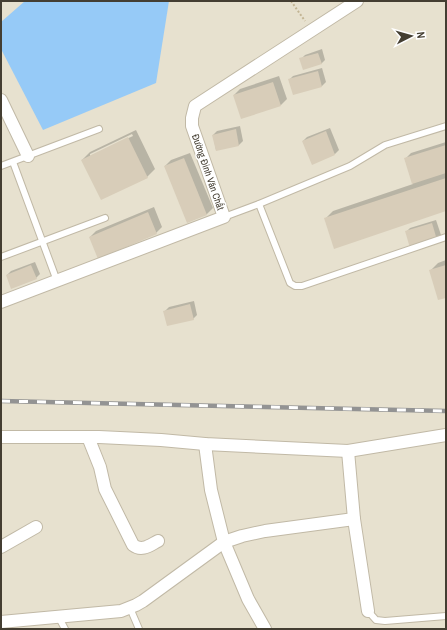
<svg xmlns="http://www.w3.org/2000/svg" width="447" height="630" font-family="'Archivo Narrow',sans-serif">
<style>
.residential{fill:#e7e1cf}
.water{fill:#96caf7}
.shadow{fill:#0003;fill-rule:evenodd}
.building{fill:#d8cdb9}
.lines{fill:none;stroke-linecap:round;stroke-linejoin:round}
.service-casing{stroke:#c1b9a6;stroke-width:8}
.minor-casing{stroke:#c1b9a6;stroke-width:14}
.path{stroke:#c2b493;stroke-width:2;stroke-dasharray:2 2;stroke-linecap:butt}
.service{stroke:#fff;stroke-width:6}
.minor{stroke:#fff;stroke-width:12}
.rail-casing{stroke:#939393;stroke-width:4.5}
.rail{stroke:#fff;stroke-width:3;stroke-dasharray:9;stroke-linecap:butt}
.labels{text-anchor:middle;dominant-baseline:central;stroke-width:3;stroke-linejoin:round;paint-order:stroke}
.street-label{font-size:10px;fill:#443e32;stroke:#fff}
</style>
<rect width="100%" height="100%" fill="#f3eee1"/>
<rect class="residential" x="1" y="1" width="445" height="628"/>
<polygon class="water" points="25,1 169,1 156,83 43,130 1,49 1,22"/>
<g class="shadow">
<polygon points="322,49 325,60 321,64 301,59 305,55"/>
<polygon points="322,68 326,82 322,86 289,80 293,76"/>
<polygon points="279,76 287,99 281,105 234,95 240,89"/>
<polygon points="240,126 243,141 239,145 216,150 213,135 217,131"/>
<polygon points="330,128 339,150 335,154 303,141 307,137"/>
<path d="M136 130 155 169 147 177 82 160 90 152ZM132 134 133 136 90 156V154Z"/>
<polygon points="446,142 446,210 325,219 333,211 413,184 405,159 411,153"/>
<polygon points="190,153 213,208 207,214 188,222 165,166 171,160"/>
<polygon points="154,207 162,227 156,233 90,237 96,231"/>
<polygon points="436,220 441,235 437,239 406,232 410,228"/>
<polygon points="446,260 446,297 430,271 438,263"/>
<polygon points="35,262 40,274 36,278 7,275 11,271"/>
<polygon points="194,301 197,315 193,319 165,311 169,307"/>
</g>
<g class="building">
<polygon points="318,53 322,64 303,70 299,58"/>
<polygon points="318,71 322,87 293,95 288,79"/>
<polygon points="273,82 281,106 241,119 233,95"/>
<polygon points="236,129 239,146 216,151 212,135"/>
<polygon points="326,131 335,155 312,165 302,141"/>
<polygon points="128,137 148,178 101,200 81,160"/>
<polygon points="446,145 446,173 412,184 404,158"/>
<polygon points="184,158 207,215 187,223 164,166"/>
<polygon points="446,178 446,211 334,249 324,218"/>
<polygon points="148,212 157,234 98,259 89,237"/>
<polygon points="432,223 437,240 410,248 405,231"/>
<polygon points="31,265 37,279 11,289 6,275"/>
<polygon points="446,265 446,298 438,300 429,270"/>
<polygon points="190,304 194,320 167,326 163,311"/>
</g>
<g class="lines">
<defs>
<g id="service">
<polyline points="13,162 57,281"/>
<polyline points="1,166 99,129"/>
<polyline points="259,204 290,283 295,286 302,286 446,237"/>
<polyline points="224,217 259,204 350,166 385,145 446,126"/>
<polyline points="1,257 105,218"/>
<polyline points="130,608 139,629"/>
<polyline points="368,611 376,620 385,621 446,616"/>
<polyline points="58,616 65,629"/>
</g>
<g id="minor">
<polyline points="1,100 28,156"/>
<polyline points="1,302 224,217 192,126 192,118 195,106 357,1"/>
<polyline points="1,437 99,437 161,440 205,444 348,451 446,435"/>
<path d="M88 437 100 467 105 489 133 545C142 552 150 545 158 541"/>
<polyline points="205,444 211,490 224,542 248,599 265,629"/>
<polyline points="348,451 354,519 368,611"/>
<polyline points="1,547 36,527"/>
<polyline points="1,622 121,611 136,605 143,601 224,542 242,536 265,531 354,519"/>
</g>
</defs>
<use href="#service" class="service-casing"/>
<use href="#minor" class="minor-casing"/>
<polyline class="path" points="291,1 305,21"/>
<use href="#service" class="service"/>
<use href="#minor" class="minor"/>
<defs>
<polyline id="rail" points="1,401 446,411"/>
</defs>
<use href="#rail" class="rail-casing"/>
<use href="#rail" class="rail"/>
</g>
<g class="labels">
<g class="street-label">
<text transform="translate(208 172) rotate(71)">Đường Đinh Văn Chất</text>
</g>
</g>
<rect width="447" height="630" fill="none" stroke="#443e32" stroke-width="4"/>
<g transform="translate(411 36) rotate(84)" stroke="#ffffff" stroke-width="3" paint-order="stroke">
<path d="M0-3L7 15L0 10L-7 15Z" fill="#443e32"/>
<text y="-6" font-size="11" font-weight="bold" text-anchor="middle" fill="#443e32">N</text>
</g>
</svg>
